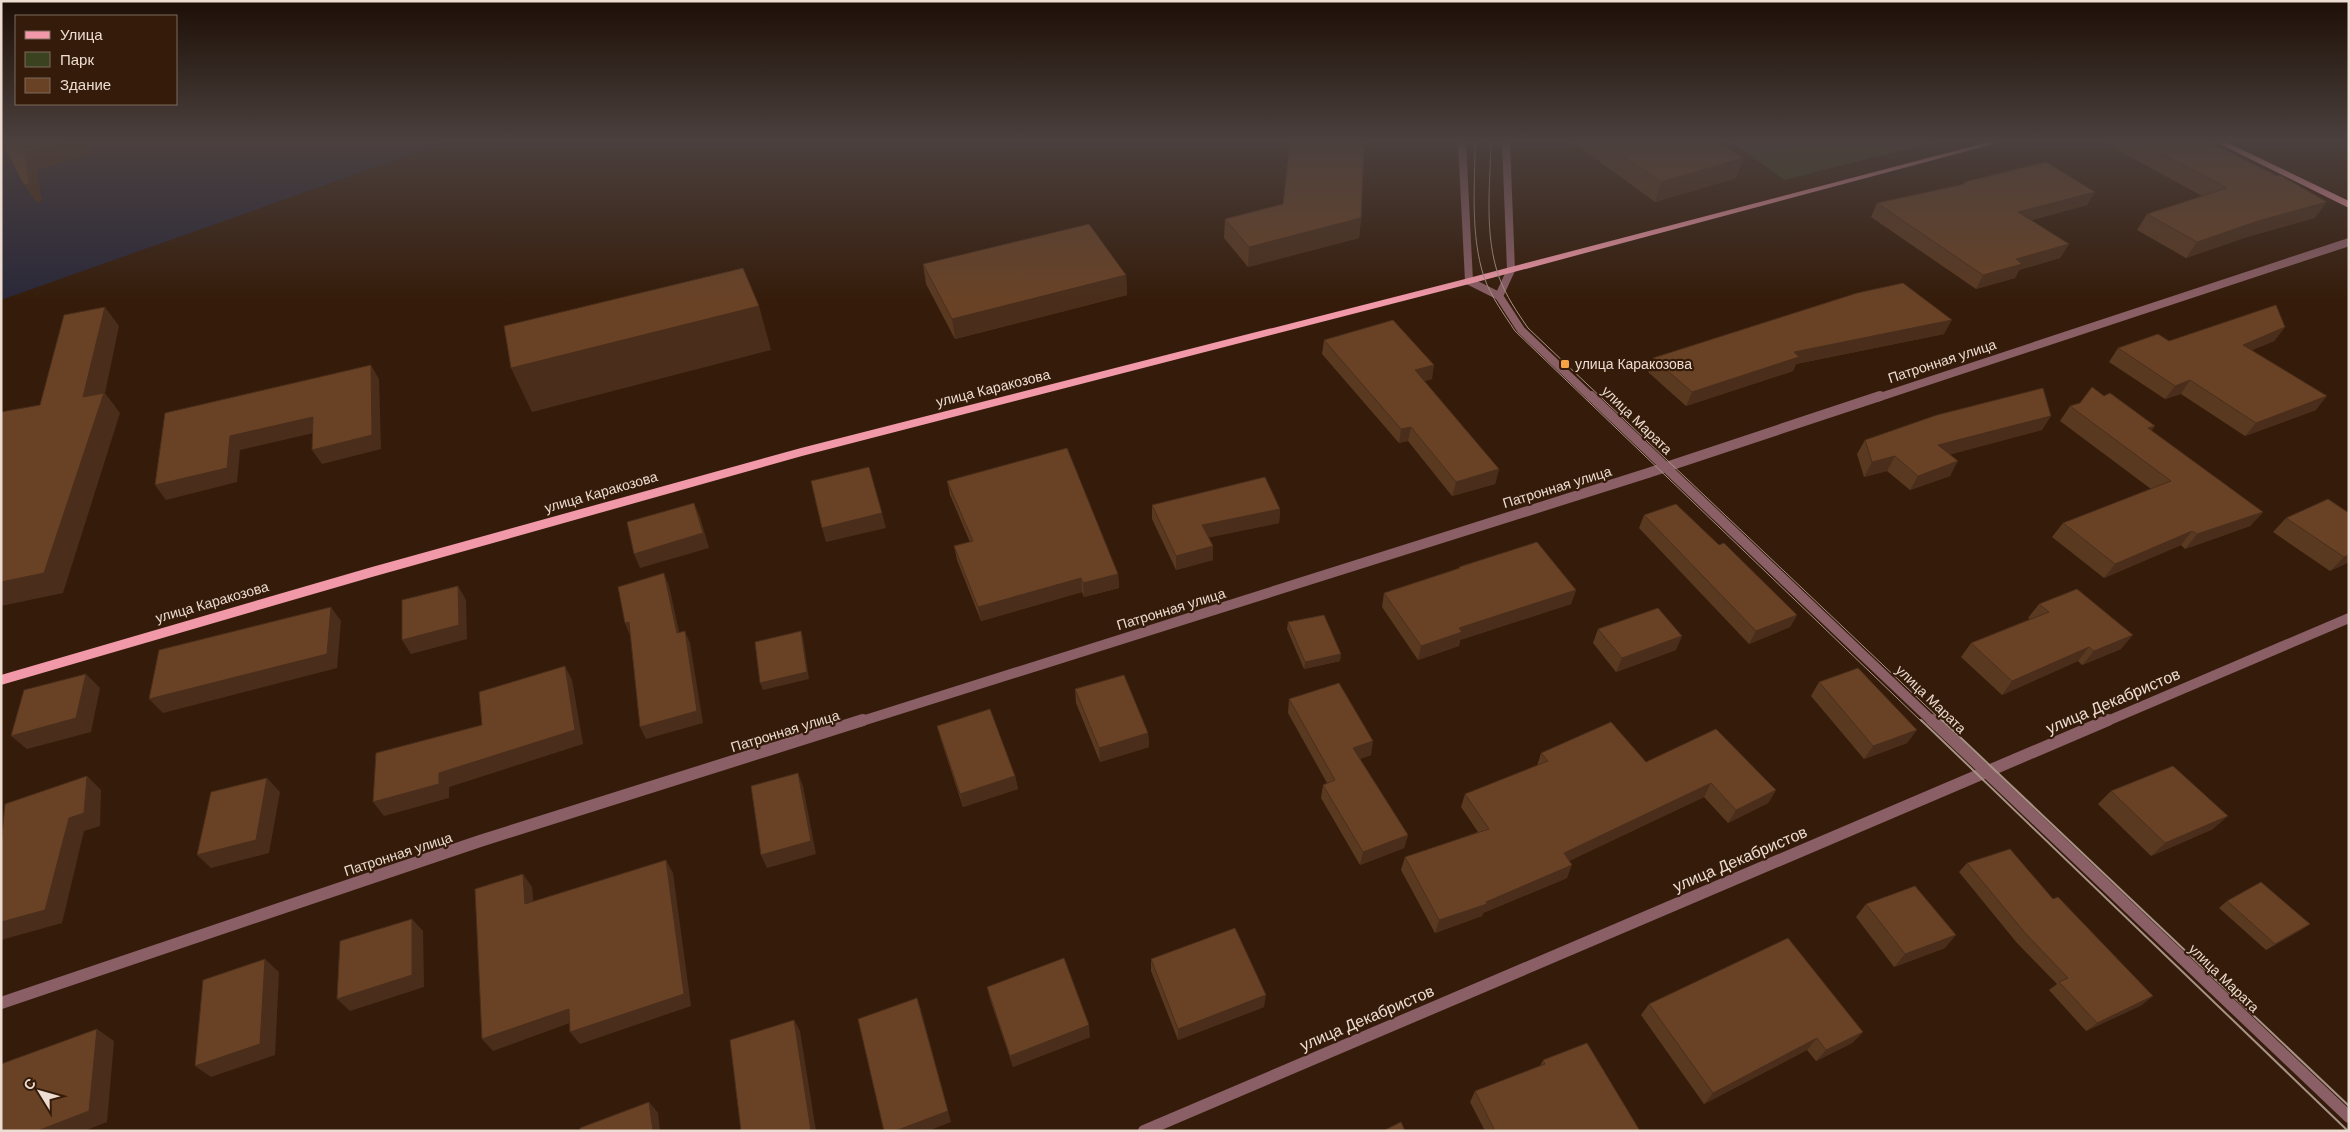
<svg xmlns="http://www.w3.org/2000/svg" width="2350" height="1132" font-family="Arial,sans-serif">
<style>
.industrial{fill:#2a2839}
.green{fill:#3a4220}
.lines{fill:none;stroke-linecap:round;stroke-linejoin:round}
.minor-far2{stroke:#8a5f66;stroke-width:8}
.minor-far1{stroke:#8a5f66;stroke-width:10}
.minor{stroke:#8a5f66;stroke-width:12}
.primary{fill:#f299a9;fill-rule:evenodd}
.tram-far1{stroke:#a79386;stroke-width:1}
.tram{stroke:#a79386;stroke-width:2}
.wall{fill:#5a3921}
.shaded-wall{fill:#4a2e1b}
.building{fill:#694226;stroke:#4a2e1b}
.poi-dot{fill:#f6a247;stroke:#351c0a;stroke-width:2}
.labels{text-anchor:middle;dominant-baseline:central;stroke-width:4.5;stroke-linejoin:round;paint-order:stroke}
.street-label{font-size:14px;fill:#eddcd1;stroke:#351c0a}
.poi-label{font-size:14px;fill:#eddcd1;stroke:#351c0a;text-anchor:start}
.near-street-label{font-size:16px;fill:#eddcd1;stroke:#351c0a}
</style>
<rect width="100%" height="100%" fill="#351c0a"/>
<polygon class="industrial" points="1,142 447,142 1,300"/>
<polygon class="green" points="1733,142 1934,142 1784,180"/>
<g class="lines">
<g class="minor-far2">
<polyline points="1462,142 1469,281 1499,296 1521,330 1592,398"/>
<polyline points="1499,296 1511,270 1506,142"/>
<polyline points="1877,398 2349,242"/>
</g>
<g class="minor-far1">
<polyline points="1591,396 1933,722"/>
<polyline points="859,722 1648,473 1880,396"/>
<polyline points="2105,722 2349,618"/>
</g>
<g class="minor">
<polyline points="1932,720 2349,1117"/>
<polyline points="1,1003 480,841 863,720"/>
<polyline points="1144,1131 2108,720"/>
</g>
<g class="primary">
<polygon points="1989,142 2001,142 1473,283 802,456 372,577 1,685 1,675 372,567 801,448 1465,279"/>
<polygon points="2216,142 2226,142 2349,201 2349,208"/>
</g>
<g class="tram-far1">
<path d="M1475 142C1475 186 1470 234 1484 277 1491 297 1504 314 1515 331L1922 722"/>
<path d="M1491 142C1490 187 1484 235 1499 277 1506 296 1517 312 1528 328L1943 722"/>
</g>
<g class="tram">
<polyline points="1921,720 2348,1131"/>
<polyline points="1942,720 2349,1106"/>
</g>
</g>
<g class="wall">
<polygon points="1573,142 1717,142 1736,178 1655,202"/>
<polygon points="2106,142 2209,142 2315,218 2247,237 2186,258 2137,230 2147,214 2202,196 2105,143"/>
<polygon points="1964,182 2087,205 2031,220 2069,244 2060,258 2019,270 2015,278 1976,289 1871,217 1877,203 1963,184"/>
<polygon points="1283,204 1361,218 1359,238 1248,267 1224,238 1225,219"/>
<polygon points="923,264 1126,275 1127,295 955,339 926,284"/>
<polygon points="2285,327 2274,341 2252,350 2316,410 2245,436 2181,394 2165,399 2109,362 2118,348"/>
<polygon points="1944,334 1796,364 1793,371 1686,406 1648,372 1653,358"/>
<polygon points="1324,340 1432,379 1424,381 1499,469 1495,484 1452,496 1408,441 1399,443 1322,354"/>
<polygon points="2070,406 2152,431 2263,512 2250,526 2185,549 2181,545 2104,578 2052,537 2063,523 2151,489 2060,421"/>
<polygon points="2042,430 1949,454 1950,476 1910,490 1887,471 1864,477 1857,454 1865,440"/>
<polygon points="947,481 1118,574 1119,588 1084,597 1082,592 981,621 957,560 954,546 970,542 950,495"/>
<polygon points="1152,505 1280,509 1279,523 1209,537 1213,560 1176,570 1152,519"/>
<polygon points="2349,513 2349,562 2330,571 2273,532 2286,518"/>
<polygon points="1644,515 1797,615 1790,627 1749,644 1639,528"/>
<polygon points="1459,567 1576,590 1571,604 1460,640 1459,646 1418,660 1382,607 1384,593 1458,569"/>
<polygon points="2039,604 2121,649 2082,665 2078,661 2002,695 1961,657 1971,643 2030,619 2028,618"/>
<polygon points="1288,622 1340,661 1304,669 1287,629"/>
<polygon points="1598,629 1676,650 1616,672 1593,643"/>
<polygon points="1819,682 1907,743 1864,759 1811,696"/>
<polygon points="1075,689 1148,733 1149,747 1100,762 1076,703"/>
<polygon points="1289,699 1371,755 1360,759 1408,835 1404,848 1360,865 1321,798 1323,785 1327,783 1288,713"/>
<polygon points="937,726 1015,776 1018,789 963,807 941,740"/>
<polygon points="1541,753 1646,762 1776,790 1768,803 1728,823 1704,797 1569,861 1567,878 1483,913 1482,916 1435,933 1401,870 1405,857 1478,832 1461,807 1465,794 1537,766"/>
<polygon points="2111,791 2213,829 2151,856 2098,804"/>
<polygon points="1967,863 2053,899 2142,1005 2086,1031 2049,990 2057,984 2017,943 1959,872"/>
<polygon points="2227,901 2310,924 2301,930 2266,950 2219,908"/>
<polygon points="1866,904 1945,948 1894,967 1856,917"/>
<polygon points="1151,959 1264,1007 1178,1040 1151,971"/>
<polygon points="987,987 1090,1037 1013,1067 990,999"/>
<polygon points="1649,1004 1863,1032 1852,1043 1816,1061 1807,1050 1704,1104 1641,1015"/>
<polygon points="1543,1060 1640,1131 1485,1131 1470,1102 1475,1091 1540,1066"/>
</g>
<g class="shaded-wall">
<polygon points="1,142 5,142 9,147 1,150"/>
<polygon points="62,142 84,142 92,154 37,170 42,201 37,203 24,185 25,152"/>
<polygon points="1743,158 1736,178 1655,202 1661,182"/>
<polygon points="2095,192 2087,205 2011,226 2018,212"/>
<polygon points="2327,202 2315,218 2247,237 2186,258 2197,242 2258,221"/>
<polygon points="1361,218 1359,238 1248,267 1249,247"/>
<polygon points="2069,244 2060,258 2019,270 2015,278 1976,289 1983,275 2016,259"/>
<polygon points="1126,275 1127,295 955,339 952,319"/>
<polygon points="759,306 771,350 532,412 511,368"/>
<polygon points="105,307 119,326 105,393 120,413 63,593 1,606 1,582 83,397"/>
<polygon points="1952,320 1944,334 1796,364 1793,371 1686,406 1692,392 1794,352"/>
<polygon points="2285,327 2274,341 2233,358 2243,345"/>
<polygon points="371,365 379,379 381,449 322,464 312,450"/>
<polygon points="1434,365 1432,379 1413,385 1415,370"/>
<polygon points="2190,380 2181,394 2165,399 2175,386"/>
<polygon points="2327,396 2316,410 2245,436 2256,423"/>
<polygon points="2051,416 2042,430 1930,460 1938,445"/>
<polygon points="313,417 322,431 240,450 237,482 166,500 155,485 230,436"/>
<polygon points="2155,426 2145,440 2148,428"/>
<polygon points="1411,427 1408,441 1399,443 1401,429"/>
<polygon points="1895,456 1887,471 1864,477 1872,462"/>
<polygon points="1958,461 1950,476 1910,490 1918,476"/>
<polygon points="1499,469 1495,484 1452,496 1456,482"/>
<polygon points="694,503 700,517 709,548 640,568 634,554"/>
<polygon points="1280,509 1279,523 1202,539 1202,525"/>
<polygon points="2263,512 2250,526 2185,549 2197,534"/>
<polygon points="882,513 886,528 826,542 822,528"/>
<polygon points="2192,531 2181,545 2104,578 2115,564"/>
<polygon points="1213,546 1213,560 1176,570 1176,556"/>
<polygon points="2349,555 2349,562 2330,571 2344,557"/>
<polygon points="664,573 669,586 682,645 677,633"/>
<polygon points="1118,574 1119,588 1084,597 1083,583"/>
<polygon points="1081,578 1082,592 981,621 978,607"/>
<polygon points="458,586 466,600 467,639 411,654 402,640"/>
<polygon points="1576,590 1571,604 1460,640 1459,646 1418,660 1421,646 1459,628"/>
<polygon points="331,607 341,621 337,668 163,713 149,699"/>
<polygon points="1797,615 1790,627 1749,644 1756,631"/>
<polygon points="629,622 630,636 625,623"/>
<polygon points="685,631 690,643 703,723 646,739 640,727"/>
<polygon points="801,631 803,638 809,679 763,690 760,683"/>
<polygon points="2133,635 2121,649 2082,665 2094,651"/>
<polygon points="1682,636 1676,650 1616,672 1622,658"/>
<polygon points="2089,647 2078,661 2002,695 2012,681"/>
<polygon points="1341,654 1340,661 1304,669 1305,662"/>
<polygon points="565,666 572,680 583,744 449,787 449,798 384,816 373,802 439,773"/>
<polygon points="86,674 100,688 91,732 27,749 11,736"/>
<polygon points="1917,730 1907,743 1864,759 1873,746"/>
<polygon points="1148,733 1149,747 1100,762 1099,748"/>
<polygon points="1373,741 1371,755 1351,762 1353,748"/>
<polygon points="798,773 803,786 816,854 767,868 761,855"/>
<polygon points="87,776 101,790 100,826 84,831 62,923 1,940 1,922 69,818"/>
<polygon points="1015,776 1018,789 963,807 960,794"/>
<polygon points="267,778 280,792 269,853 211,868 197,855"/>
<polygon points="1711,783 1704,797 1558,866 1564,853"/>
<polygon points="1776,790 1768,803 1728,823 1736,810"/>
<polygon points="2228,816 2213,829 2151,856 2165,843"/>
<polygon points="1408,835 1404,848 1360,865 1363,852"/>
<polygon points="666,860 673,873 691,1006 580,1044 570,1032"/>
<polygon points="1572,865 1567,878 1483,913 1482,916 1435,933 1439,920"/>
<polygon points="523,874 532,887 535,917 525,904"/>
<polygon points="412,919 423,931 424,987 350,1011 337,999"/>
<polygon points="2310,924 2301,930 2266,950 2275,944"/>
<polygon points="1956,935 1945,948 1894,967 1905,954"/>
<polygon points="265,959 279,972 275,1055 211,1077 195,1066"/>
<polygon points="1266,995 1264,1007 1178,1040 1178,1029"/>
<polygon points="2153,996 2142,1005 2086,1031 2097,1023"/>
<polygon points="917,998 921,1010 951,1122 928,1131 895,1131"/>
<polygon points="569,1009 578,1020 493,1051 482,1039"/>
<polygon points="794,1020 800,1031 816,1131 811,1131"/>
<polygon points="1089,1025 1090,1037 1013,1067 1010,1056"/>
<polygon points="97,1029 114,1041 107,1122 84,1131 37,1131"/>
<polygon points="1863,1032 1852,1043 1816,1061 1826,1050"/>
<polygon points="1817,1038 1807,1050 1704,1104 1713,1093"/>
<polygon points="649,1102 658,1113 660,1131 653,1131"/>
</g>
<g class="building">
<polygon points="2,142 62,142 25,152 29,184 24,185"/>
<polygon points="1290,142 1364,142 1361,218 1249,247 1225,219 1283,204"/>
<polygon points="1604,142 1717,142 1743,158 1661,182"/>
<polygon points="2140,142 2209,142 2277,176 2280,175 2327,202 2258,221 2197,242 2147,214 2227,188"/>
<polygon points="2046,162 2095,192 2018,212 2069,244 2016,259 2022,264 1983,275 1877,203 1965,184 1964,182"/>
<polygon points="1089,224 1126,275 952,319 923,264"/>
<polygon points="743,268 759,306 511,368 504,326"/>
<polygon points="1903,283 1952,320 1794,352 1799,357 1692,392 1653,358 1857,293"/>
<polygon points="2276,305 2285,327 2243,345 2327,396 2256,423 2190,380 2175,386 2118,348 2158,334 2169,341"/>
<polygon points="105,307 83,397 104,393 44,573 1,582 1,412 40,405 64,315"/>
<polygon points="1393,320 1434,365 1415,370 1499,469 1456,482 1411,427 1401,429 1324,340"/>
<polygon points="371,365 372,435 312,450 313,417 230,436 227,468 155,485 165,413"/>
<polygon points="2092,387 2104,396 2110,393 2155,426 2148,428 2263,512 2197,534 2192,531 2115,564 2063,523 2171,481 2070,406 2080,403"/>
<polygon points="2043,388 2051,416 1938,445 1958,461 1918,476 1895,456 1872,462 1865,440 1937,415"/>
<polygon points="1067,448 1118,574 1083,583 1081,578 978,607 954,546 973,541 947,481"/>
<polygon points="869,467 882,513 822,528 811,481"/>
<polygon points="1265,477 1280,509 1202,525 1213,546 1176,556 1152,505"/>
<polygon points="2328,499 2349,513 2349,555 2344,557 2286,518"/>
<polygon points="694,503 703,533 634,554 627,522"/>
<polygon points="1676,504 1719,545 1724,543 1797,615 1756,631 1644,515"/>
<polygon points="1537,542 1576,590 1459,628 1462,632 1421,646 1384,593 1460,568 1459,567"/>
<polygon points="664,573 677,633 685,631 697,711 640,727 629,622 625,623 618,587"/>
<polygon points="458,586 459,625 402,640 402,600"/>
<polygon points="2077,589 2133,635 2094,651 2089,647 2012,681 1971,643 2049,612 2039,604"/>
<polygon points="331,607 327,654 149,699 159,650"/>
<polygon points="1658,608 1682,636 1622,658 1598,629"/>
<polygon points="1324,615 1341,654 1305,662 1288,622"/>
<polygon points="801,631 807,672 760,683 755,642"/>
<polygon points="565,666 575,730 439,773 439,784 373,802 376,753 482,725 479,692"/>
<polygon points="1858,668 1917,730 1873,746 1819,682"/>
<polygon points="86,674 76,718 11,736 24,690"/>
<polygon points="1124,675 1148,733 1099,748 1075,689"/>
<polygon points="1339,683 1373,741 1353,748 1408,835 1363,852 1323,785 1335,780 1289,699"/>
<polygon points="990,709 1015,776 960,794 937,726"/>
<polygon points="1611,722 1646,762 1716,729 1776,790 1736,810 1711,783 1564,853 1572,865 1486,902 1487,904 1439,920 1405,857 1489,829 1465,794 1548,761 1541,753"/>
<polygon points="2173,766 2228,816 2165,843 2111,791"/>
<polygon points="798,773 811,841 761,855 751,786"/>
<polygon points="87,776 84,813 69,818 45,910 1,922 1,847 5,804"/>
<polygon points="267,778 256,840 197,855 211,792"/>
<polygon points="2010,849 2053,899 2058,897 2153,996 2097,1023 2059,982 2068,978 2026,934 1967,863"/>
<polygon points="666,860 684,994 570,1032 569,1009 482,1039 475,889 523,874 525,904"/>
<polygon points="2261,882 2310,924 2275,944 2227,901"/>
<polygon points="1915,886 1956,935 1905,954 1866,904"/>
<polygon points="412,919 412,975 337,999 340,941"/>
<polygon points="1235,928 1266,995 1178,1029 1151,959"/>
<polygon points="1788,938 1863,1032 1826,1050 1817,1038 1713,1093 1649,1004"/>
<polygon points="1064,958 1089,1025 1010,1056 987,987"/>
<polygon points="265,959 260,1044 195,1066 203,980"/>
<polygon points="917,998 948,1111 895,1131 884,1131 858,1019"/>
<polygon points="794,1020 811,1131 741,1131 730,1040"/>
<polygon points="97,1029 89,1111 37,1131 1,1131 1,1064"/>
<polygon points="1587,1043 1640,1131 1495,1131 1475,1091 1545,1064 1543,1060"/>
<polygon points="649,1102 653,1131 580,1131 580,1128"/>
<polygon points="1401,1122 1405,1131 1383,1131"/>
</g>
<linearGradient id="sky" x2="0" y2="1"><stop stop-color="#1d0f06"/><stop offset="0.47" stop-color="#4b403e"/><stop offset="1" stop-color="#4b403e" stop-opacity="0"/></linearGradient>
<rect width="2350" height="300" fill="url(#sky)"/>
<rect class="poi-dot" x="1560" y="359" width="10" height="10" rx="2.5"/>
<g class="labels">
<g class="street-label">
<text transform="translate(1942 361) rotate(-18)">Патронная улица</text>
<text transform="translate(993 388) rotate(-14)">улица Каракозова</text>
<text transform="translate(1637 420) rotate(44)">улица Марата</text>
<text transform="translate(1557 487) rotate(-17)">Патронная улица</text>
<text transform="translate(601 492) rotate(-16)">улица Каракозова</text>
<text transform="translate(212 602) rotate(-16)">улица Каракозова</text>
<text transform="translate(1171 609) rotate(-17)">Патронная улица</text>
<text transform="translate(1931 699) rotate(44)">улица Марата</text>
<text transform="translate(785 731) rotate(-17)">Патронная улица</text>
<text transform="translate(398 854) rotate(-18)">Патронная улица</text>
<text transform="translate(2224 978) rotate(44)">улица Марата</text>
</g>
<g class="poi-label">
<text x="1575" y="364">улица Каракозова</text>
</g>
<g class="near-street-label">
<text transform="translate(2113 701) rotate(-23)">улица Декабристов</text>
<text transform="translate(1740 859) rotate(-23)">улица Декабристов</text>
<text transform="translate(1367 1018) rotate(-23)">улица Декабристов</text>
</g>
</g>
<rect width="2350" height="1132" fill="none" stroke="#eddcd1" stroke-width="5"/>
<rect x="15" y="15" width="162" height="90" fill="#351c0a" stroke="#7f695a"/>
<rect x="25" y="31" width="25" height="8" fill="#f299a9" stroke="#7f695a"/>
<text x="60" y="40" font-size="15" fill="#eddcd1">Улица</text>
<rect x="25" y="52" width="25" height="15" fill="#3a4220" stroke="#7f695a"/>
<text x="60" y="65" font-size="15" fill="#eddcd1">Парк</text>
<rect x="25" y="78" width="25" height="15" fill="#694226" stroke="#7f695a"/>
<text x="60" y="90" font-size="15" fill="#eddcd1">Здание</text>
<g transform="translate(40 1092) rotate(307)" stroke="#351c0a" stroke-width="4" paint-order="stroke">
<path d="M0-4L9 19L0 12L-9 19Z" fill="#eddcd1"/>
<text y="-8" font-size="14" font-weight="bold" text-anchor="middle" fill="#eddcd1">С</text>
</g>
</svg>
